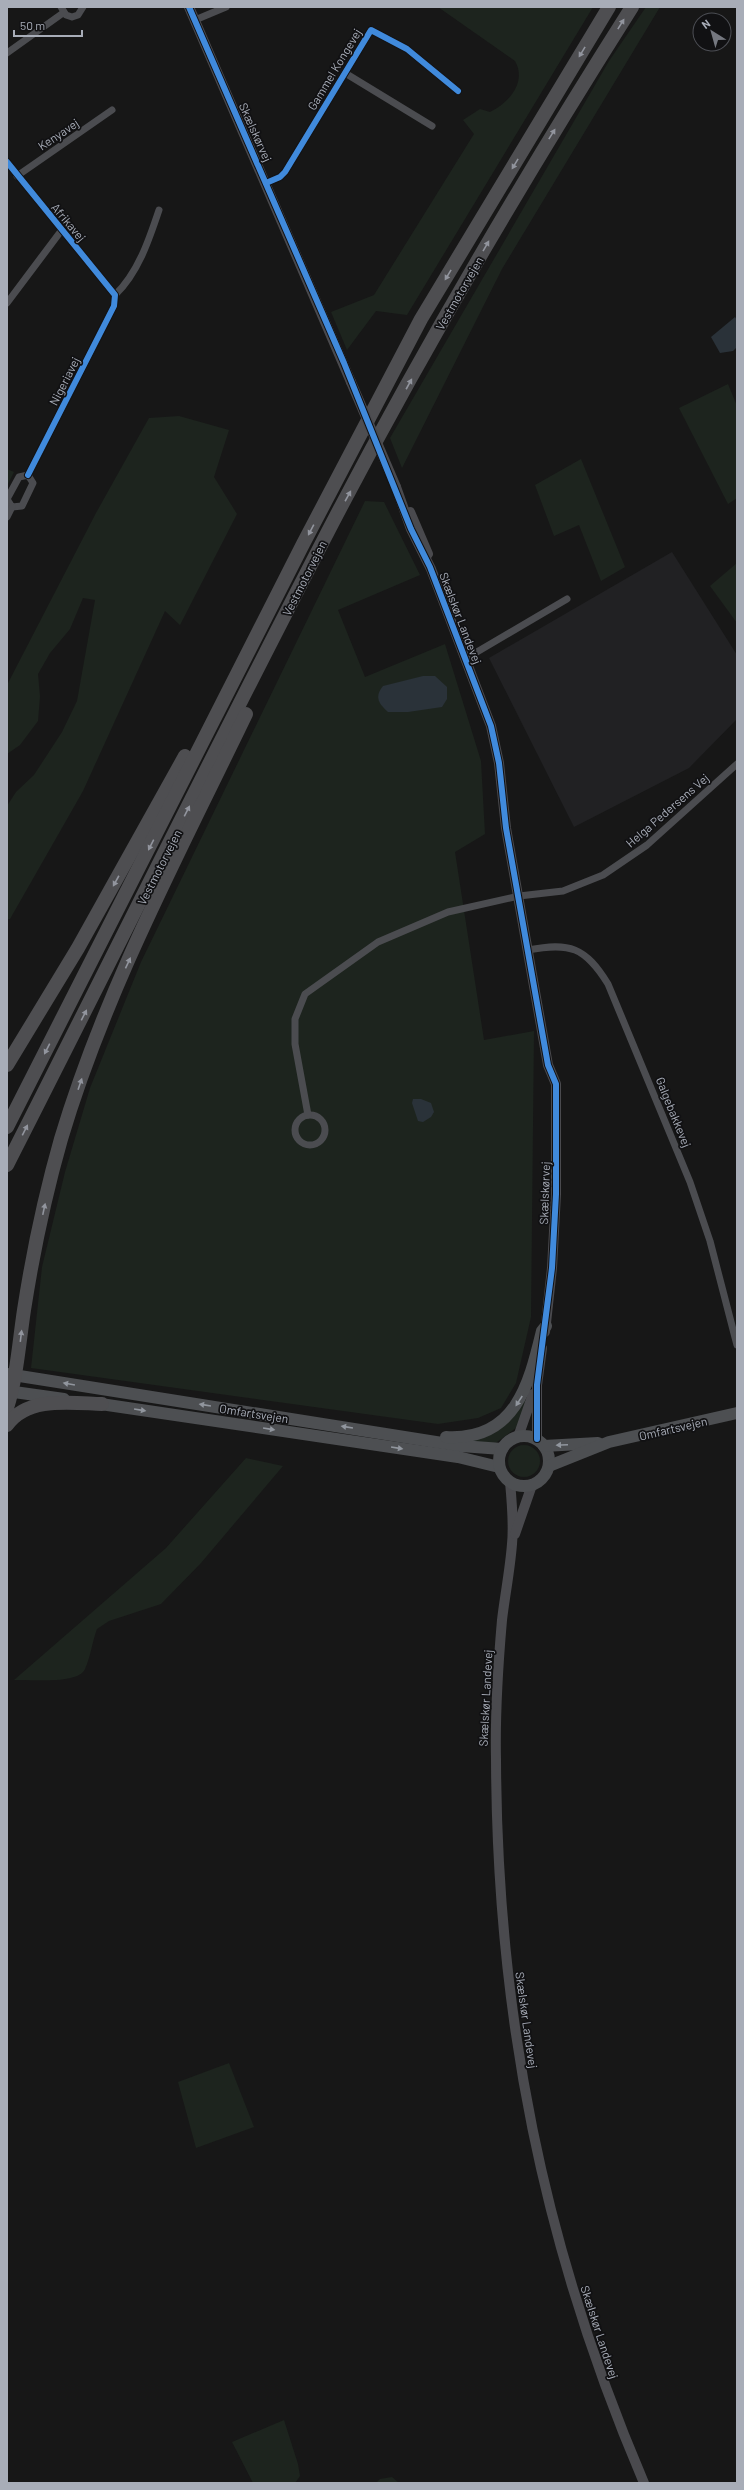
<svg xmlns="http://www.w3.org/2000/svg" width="744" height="2490" font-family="Barlow,sans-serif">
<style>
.built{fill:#212123}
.green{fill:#1d241e}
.water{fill:#2a3239}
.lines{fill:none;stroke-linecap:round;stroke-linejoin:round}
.street{stroke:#4b4c50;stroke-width:7}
.secondary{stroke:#4a4a4e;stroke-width:10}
.primary{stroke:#4d4f52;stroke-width:12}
.highway{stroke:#4e4e51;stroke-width:14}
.secondary-bridge{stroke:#4a4a4e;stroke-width:10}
.cycleway-casing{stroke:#111113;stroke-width:8}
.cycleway{stroke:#408adc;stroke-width:6}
.oneway{fill:#92959e}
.oneway2{fill:#91969e}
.labels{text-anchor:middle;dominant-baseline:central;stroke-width:3.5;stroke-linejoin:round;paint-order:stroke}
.street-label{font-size:12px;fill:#a8adb8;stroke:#111113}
</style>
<rect width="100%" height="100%" fill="#171717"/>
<polygon class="built" points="672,552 737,655 737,719 689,768 574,827 489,658"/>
<g class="green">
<path d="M438 7H593L407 315 376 311 347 350 331 312 374 295 474 134 463 120 480 109 490 112C509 103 527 82 515 61Z"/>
<polygon points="646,7 660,7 502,269 402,468 390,438 609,61"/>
<polygon points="728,384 737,406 737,498 728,504 679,408"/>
<polygon points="179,416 229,430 214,477 237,514 180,625 165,611 83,791 10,919 7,919 7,806 16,792 34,775 62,732 77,701 95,600 83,598 70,629 50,653 38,674 40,697 38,721 20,745 7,754 7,685 96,513 149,418"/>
<polygon points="581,459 625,567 601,581 579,525 554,536 535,485"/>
<polygon points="7,469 14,472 7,486"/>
<polygon points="365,501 384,502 420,575 338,610 365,677 445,644 481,761 485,834 455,852 484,1040 534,1031 531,1317 516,1383 501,1408 478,1418 438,1424 31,1368 42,1267 65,1172 90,1088 141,962"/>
<polygon points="737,563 737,623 710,586"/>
<polygon points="524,1400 528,1401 520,1425 497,1442 490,1445 466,1443"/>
<circle cx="524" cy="1461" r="16"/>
<path d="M246 1458 283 1466 201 1563 161 1604 109 1621 97 1629C92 1642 91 1656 85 1669 78 1685 30 1679 14 1680L166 1548Z"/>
<polygon points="229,2063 254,2127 196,2148 178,2082"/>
<polygon points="284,2420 298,2464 300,2476 295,2483 253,2483 232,2442"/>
<polygon points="392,2477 399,2483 376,2483 380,2479"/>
</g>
<g class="water">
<polygon points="735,317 737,320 737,347 733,351 720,353 711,337"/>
<path d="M423 676H435L447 687V699L442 707 408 712H388C379 704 374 697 383 686Z"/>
<polygon points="413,1099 421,1099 431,1103 434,1112 431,1117 423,1122 418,1121 412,1103"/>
</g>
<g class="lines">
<g class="street">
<polyline points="61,7 66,15 72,17 78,15 83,7"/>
<polyline points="195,20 226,7"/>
<polyline points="7,53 63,13"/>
<polyline points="345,73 432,126"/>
<polyline points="7,162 115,295 114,306 28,475"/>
<polyline points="17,176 112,110"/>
<polyline points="266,183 280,177 285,172 371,30 407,49 458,91"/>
<path d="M115 295C138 273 149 240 159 210"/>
<polyline points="7,303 61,231"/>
<polygon points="28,475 33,483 22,506 12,507 7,499 19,477"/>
<polyline points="7,517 12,507"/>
<polyline points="465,659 567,599"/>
<path d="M528 950C570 942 585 947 608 984L690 1182 710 1241 737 1345"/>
<circle cx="310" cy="1130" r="15"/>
<polyline points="308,1115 295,1044 295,1019 305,994 378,942 448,912 519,896 563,891 603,875 647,845 737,764"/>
</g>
<g class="secondary">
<polyline points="189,7 351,382"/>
<polyline points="396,487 411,529 431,569 491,726 499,763 506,828 548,1065 556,1084 556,1194 552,1268 545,1332"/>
<polyline points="410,512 428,554"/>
<polyline points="518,1437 533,1394"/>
<polyline points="537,1439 537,1385 542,1348"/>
<path d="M510 1482C512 1503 514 1524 512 1544 510 1570 505 1595 502 1620 498 1666 495 1713 496 1759 497 2016 543 2247 644 2483"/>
<polyline points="515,1534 532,1485"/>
</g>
<g class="primary">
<polyline points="7,1374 461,1446 502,1449"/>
<polyline points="7,1391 64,1399"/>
<polyline points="94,1403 458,1457 499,1467"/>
<circle cx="524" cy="1461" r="25"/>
<path d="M446 1437C515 1441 529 1385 542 1331L546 1326"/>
<polyline points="544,1446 598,1443"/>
<polyline points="549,1466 609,1442 737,1413"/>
</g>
<g class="highway">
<polyline points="7,1065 78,948 185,756"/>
<polyline points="7,1127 303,544 421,319 609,7"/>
<path d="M7 1165C112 959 214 751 321 545 416 361 521 182 632 7"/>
<path d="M7 1408C17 1376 19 1343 24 1310 33 1252 45 1195 61 1139 105 991 179 853 246 714"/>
<path d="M7 1425C28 1396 71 1403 102 1404"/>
</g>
<polyline class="secondary-bridge" points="351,382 396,487"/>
<defs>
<g id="cycleway">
<polyline points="189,7 344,363 411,529 430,567 491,726 499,763 506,828 548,1065 556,1084 556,1194 552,1268 537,1385 537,1439"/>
<polyline points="7,162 115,295 114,306 28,475"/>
<polyline points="266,183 280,177 285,172 371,30 407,49 458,91"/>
</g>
</defs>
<use href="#cycleway" class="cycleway-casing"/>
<use href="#cycleway" class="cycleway"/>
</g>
<defs><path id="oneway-solid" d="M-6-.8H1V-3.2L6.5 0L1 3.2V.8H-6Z"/></defs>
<g class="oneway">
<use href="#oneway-solid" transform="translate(621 24) rotate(-58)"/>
<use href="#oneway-solid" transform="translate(582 52) rotate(121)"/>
<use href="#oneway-solid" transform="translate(552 134) rotate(-58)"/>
<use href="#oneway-solid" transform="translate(515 164) rotate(121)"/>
<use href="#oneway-solid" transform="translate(486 246) rotate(-60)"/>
<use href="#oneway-solid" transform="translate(448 275) rotate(121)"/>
<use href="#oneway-solid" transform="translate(409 384) rotate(-61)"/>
<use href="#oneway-solid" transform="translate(348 496) rotate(-61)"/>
<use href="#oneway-solid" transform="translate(311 530) rotate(118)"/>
<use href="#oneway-solid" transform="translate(187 811) rotate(-63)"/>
<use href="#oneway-solid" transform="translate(151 845) rotate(117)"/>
<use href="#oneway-solid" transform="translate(116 881) rotate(119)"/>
<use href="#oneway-solid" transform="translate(128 963) rotate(-65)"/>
<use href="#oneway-solid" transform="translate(84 1015) rotate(-63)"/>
<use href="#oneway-solid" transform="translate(47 1049) rotate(117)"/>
<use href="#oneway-solid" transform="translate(80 1084) rotate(-71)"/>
<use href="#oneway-solid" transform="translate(25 1130) rotate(-63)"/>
<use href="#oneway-solid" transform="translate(44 1209) rotate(-78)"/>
<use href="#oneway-solid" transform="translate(21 1336) rotate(-83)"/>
</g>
<g class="oneway2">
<use href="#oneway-solid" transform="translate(69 1384) rotate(-170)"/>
<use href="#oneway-solid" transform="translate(519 1401) rotate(123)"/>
<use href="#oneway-solid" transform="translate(205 1405) rotate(-171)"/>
<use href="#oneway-solid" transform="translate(140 1410) rotate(9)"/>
<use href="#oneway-solid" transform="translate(347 1427) rotate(-171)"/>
<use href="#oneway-solid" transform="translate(269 1429) rotate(9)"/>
<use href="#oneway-solid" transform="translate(562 1445) rotate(177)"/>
<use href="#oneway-solid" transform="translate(397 1448) rotate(9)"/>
</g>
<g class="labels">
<g class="street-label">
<text transform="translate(334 69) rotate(-59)">Gammel Kongevej</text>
<text transform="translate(256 132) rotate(66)">Skælskørvej</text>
<text transform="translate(58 134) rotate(-34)">Kenyavej</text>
<text transform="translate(69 222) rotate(50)">Afrikavej</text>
<text transform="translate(459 293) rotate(-60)">Vestmotorvejen</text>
<text transform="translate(64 381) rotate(-63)">Nigeriavej</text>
<text transform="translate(304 578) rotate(-63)">Vestmotorvejen</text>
<text transform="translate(461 618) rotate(69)">Skælskør Landevej</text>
<text transform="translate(667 810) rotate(-41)">Helga Pedersens Vej</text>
<text transform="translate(159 867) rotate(-63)">Vestmotorvejen</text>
<text transform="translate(674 1112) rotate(68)">Galgebakkevej</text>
<text transform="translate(544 1193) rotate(-88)">Skælskørvej</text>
<text transform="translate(254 1413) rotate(9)">Omfartsvejen</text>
<text transform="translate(673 1428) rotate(-13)">Omfartsvejen</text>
<text transform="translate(485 1698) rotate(-87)">Skælskør Landevej</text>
<text transform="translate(527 2020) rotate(82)">Skælskør Landevej</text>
<text transform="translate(600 2332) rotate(72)">Skælskør Landevej</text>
</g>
</g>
<rect width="744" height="2490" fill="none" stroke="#a8adb8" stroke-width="16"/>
<g transform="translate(712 32) rotate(323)"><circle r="19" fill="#111113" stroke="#4d4f55"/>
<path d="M0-3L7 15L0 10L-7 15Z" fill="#757880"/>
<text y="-6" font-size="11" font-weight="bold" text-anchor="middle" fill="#a8adb8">N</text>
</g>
<path d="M14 30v6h68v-6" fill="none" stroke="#a8adb8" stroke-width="2"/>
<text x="20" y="30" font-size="12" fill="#a8adb8" stroke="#111113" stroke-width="3" paint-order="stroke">50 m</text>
</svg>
